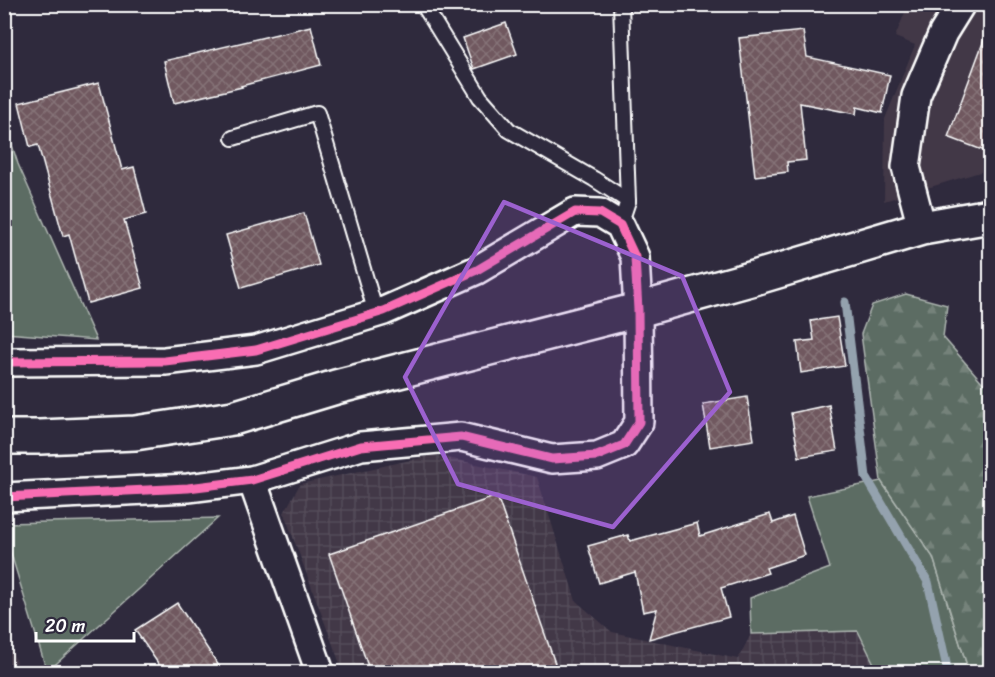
<svg xmlns="http://www.w3.org/2000/svg" width="995" height="677" font-family="Sriracha,sans-serif">
<style>
.built{fill:#423847}
.industrial{fill:url(#industrial-grid)}
.green{fill:#5c6c63;stroke:#aeb6b1;stroke-width:1.5}
.forest{fill:url(#forest-firs);stroke:#aeb6b1;stroke-width:1.5}
.lines{fill:none;stroke-linecap:round;stroke-linejoin:round}
.stream{stroke:#94a2ae;stroke-width:9}
.building{fill:url(#building-cross-hatch);stroke:#fff;stroke-width:1.5}
.service-casing{stroke:#fff;stroke-width:18}
.minor-casing{stroke:#fff;stroke-width:32}
.tertiary-casing{stroke:#fff;stroke-width:38}
.service{stroke:#2f2a3d;stroke-width:14}
.minor{stroke:#2f2a3d;stroke-width:27}
.tertiary{stroke:#2f2a3d;stroke-width:33}
.cycleway-casing{stroke:#2f2a3d;stroke-width:13}
.cycleway{stroke:#f96db3;stroke-width:9}
.marked{fill:#9c61cf;fill-opacity:0.2;stroke:#9c61cf;stroke-width:4.5;stroke-linejoin:round}
</style>
<defs>
<pattern id="industrial-grid" width="8" height="8" patternUnits="userSpaceOnUse" patternTransform="scale(1.5)"><rect width="8" height="8" fill="#423847"/><path d="M0 4h8M4 0v8" fill="none" stroke="#554c59"/></pattern>
<pattern id="forest-firs" width="22" height="20" patternUnits="userSpaceOnUse" patternTransform="scale(1.5)"><rect width="22" height="20" fill="#5c6c63"/><path d="M5 1l3.5 6h-7zM16 11l3.5 6h-7z" fill="#74827a"/></pattern>
<pattern id="building-cross-hatch" width="8" height="8" patternUnits="userSpaceOnUse" patternTransform="scale(1.5)"><rect width="8" height="8" fill="#6f595f"/><path d="M0 0l8 8M0 8l8-8" fill="none" stroke="#857277"/></pattern>
</defs>
<rect width="100%" height="100%" fill="#2f2a3d"/>
<filter id="ink" filterUnits="userSpaceOnUse"><feTurbulence type="fractalNoise" baseFrequency=".0167" numOctaves="2"/><feDisplacementMap in="SourceGraphic" scale="12" xChannelSelector="R" yChannelSelector="G"/><feConvolveMatrix kernelMatrix="1 2 1 2 8 2 1 2 1" color-interpolation-filters="sRGB"/></filter>
<g filter="url(#ink)">
<g class="built">
<polygon points="908,5 990,5 990,169 884,201 885,119 915,45 895,37"/>
<polygon points="4,636 5,636 21,672 5,672"/>
</g>
<polygon class="industrial" points="434,455 537,477 576,601 612,632 738,659 751,634 858,631 878,672 343,672 284,513 300,484"/>
<g class="green">
<polygon points="4,120 18,164 96,340 5,333"/>
<polygon points="881,481 933,557 969,672 878,672 858,631 751,634 750,598 830,568 807,496"/>
<polygon points="218,518 47,672 5,534 5,523"/>
</g>
<polygon class="forest" points="906,294 947,305 943,337 983,383 990,385 990,672 969,672 933,557 881,481 861,334 872,305"/>
<g class="lines">
<polyline class="stream" points="845,302 866,477 928,582 948,672"/>
</g>
<g class="building">
<polygon points="506,23 517,54 474,69 463,38"/>
<polygon points="311,26 321,65 241,86 242,87 174,103 164,61"/>
<polygon points="988,29 990,30 990,153 948,137"/>
<polygon points="803,31 807,57 890,75 882,113 857,107 856,114 800,103 806,160 787,162 788,172 755,176 739,38"/>
<polygon points="99,83 122,170 134,167 146,214 124,220 143,288 88,303 69,234 63,236 38,145 30,147 19,103"/>
<polygon points="304,213 319,265 241,288 226,235"/>
<polygon points="837,317 845,366 801,373 797,342 814,340 811,321"/>
<polygon points="747,397 754,440 710,447 703,404"/>
<polygon points="829,405 837,451 799,457 791,413"/>
<polygon points="497,496 558,672 370,672 329,554"/>
<polygon points="770,514 773,523 793,516 805,555 766,568 768,573 721,588 729,617 649,639 657,609 643,612 635,572 599,583 588,546 628,535 630,541 697,523 700,536"/>
<polygon points="177,603 223,672 164,672 135,630"/>
</g>
<g class="lines">
<defs>
<g id="service">
<polyline points="423,4 480,97 509,130 594,179 628,201"/>
<polyline points="233,138 317,113 376,313"/>
<polyline points="620,225 628,201 621,4"/>
</g>
<g id="minor">
<polyline points="922,228 906,167 916,96 943,33 961,4"/>
<polyline points="4,362 165,361 256,350 384,311 477,270 575,212 600,213 620,225 635,257 638,310 639,422 624,445 597,456 552,459 461,437 361,446 252,480 188,488 4,497"/>
<polyline points="252,480 320,672"/>
</g>
<polyline id="tertiary" points="4,437 40,437 135,433 233,418 336,387 638,310 754,278 922,228 990,216"/>
</defs>
<use href="#service" class="service-casing"/>
<use href="#minor" class="minor-casing"/>
<use href="#tertiary" class="tertiary-casing"/>
<use href="#service" class="service"/>
<use href="#minor" class="minor"/>
<use href="#tertiary" class="tertiary"/>
<defs>
<polyline id="cycleway" points="4,362 165,361 256,350 384,311 477,270 575,212 600,213 620,225 635,257 638,310 639,422 624,445 597,456 552,459 461,437 361,446 252,480 188,488 4,497"/>
</defs>
<use href="#cycleway" class="cycleway-casing"/>
<use href="#cycleway" class="cycleway"/>
</g>
</g>
<path class="marked" d="M504 202 682 276 730 392 613 527 458 484 405 377Z"/>
<rect width="995" height="677" fill="none" stroke="#2f2a3d" stroke-width="24"/>
<rect x="12" y="12" width="971" height="653" fill="none" stroke="#fff" stroke-width="2" filter="url(#ink)"/>
<path d="M36 632v9h98v-9" fill="none" stroke="#ffffff" stroke-width="3"/>
<text x="45" y="632" font-size="18" fill="#ffffff" stroke="#2f2a3d" stroke-width="4.5" paint-order="stroke">20 m</text>
</svg>
